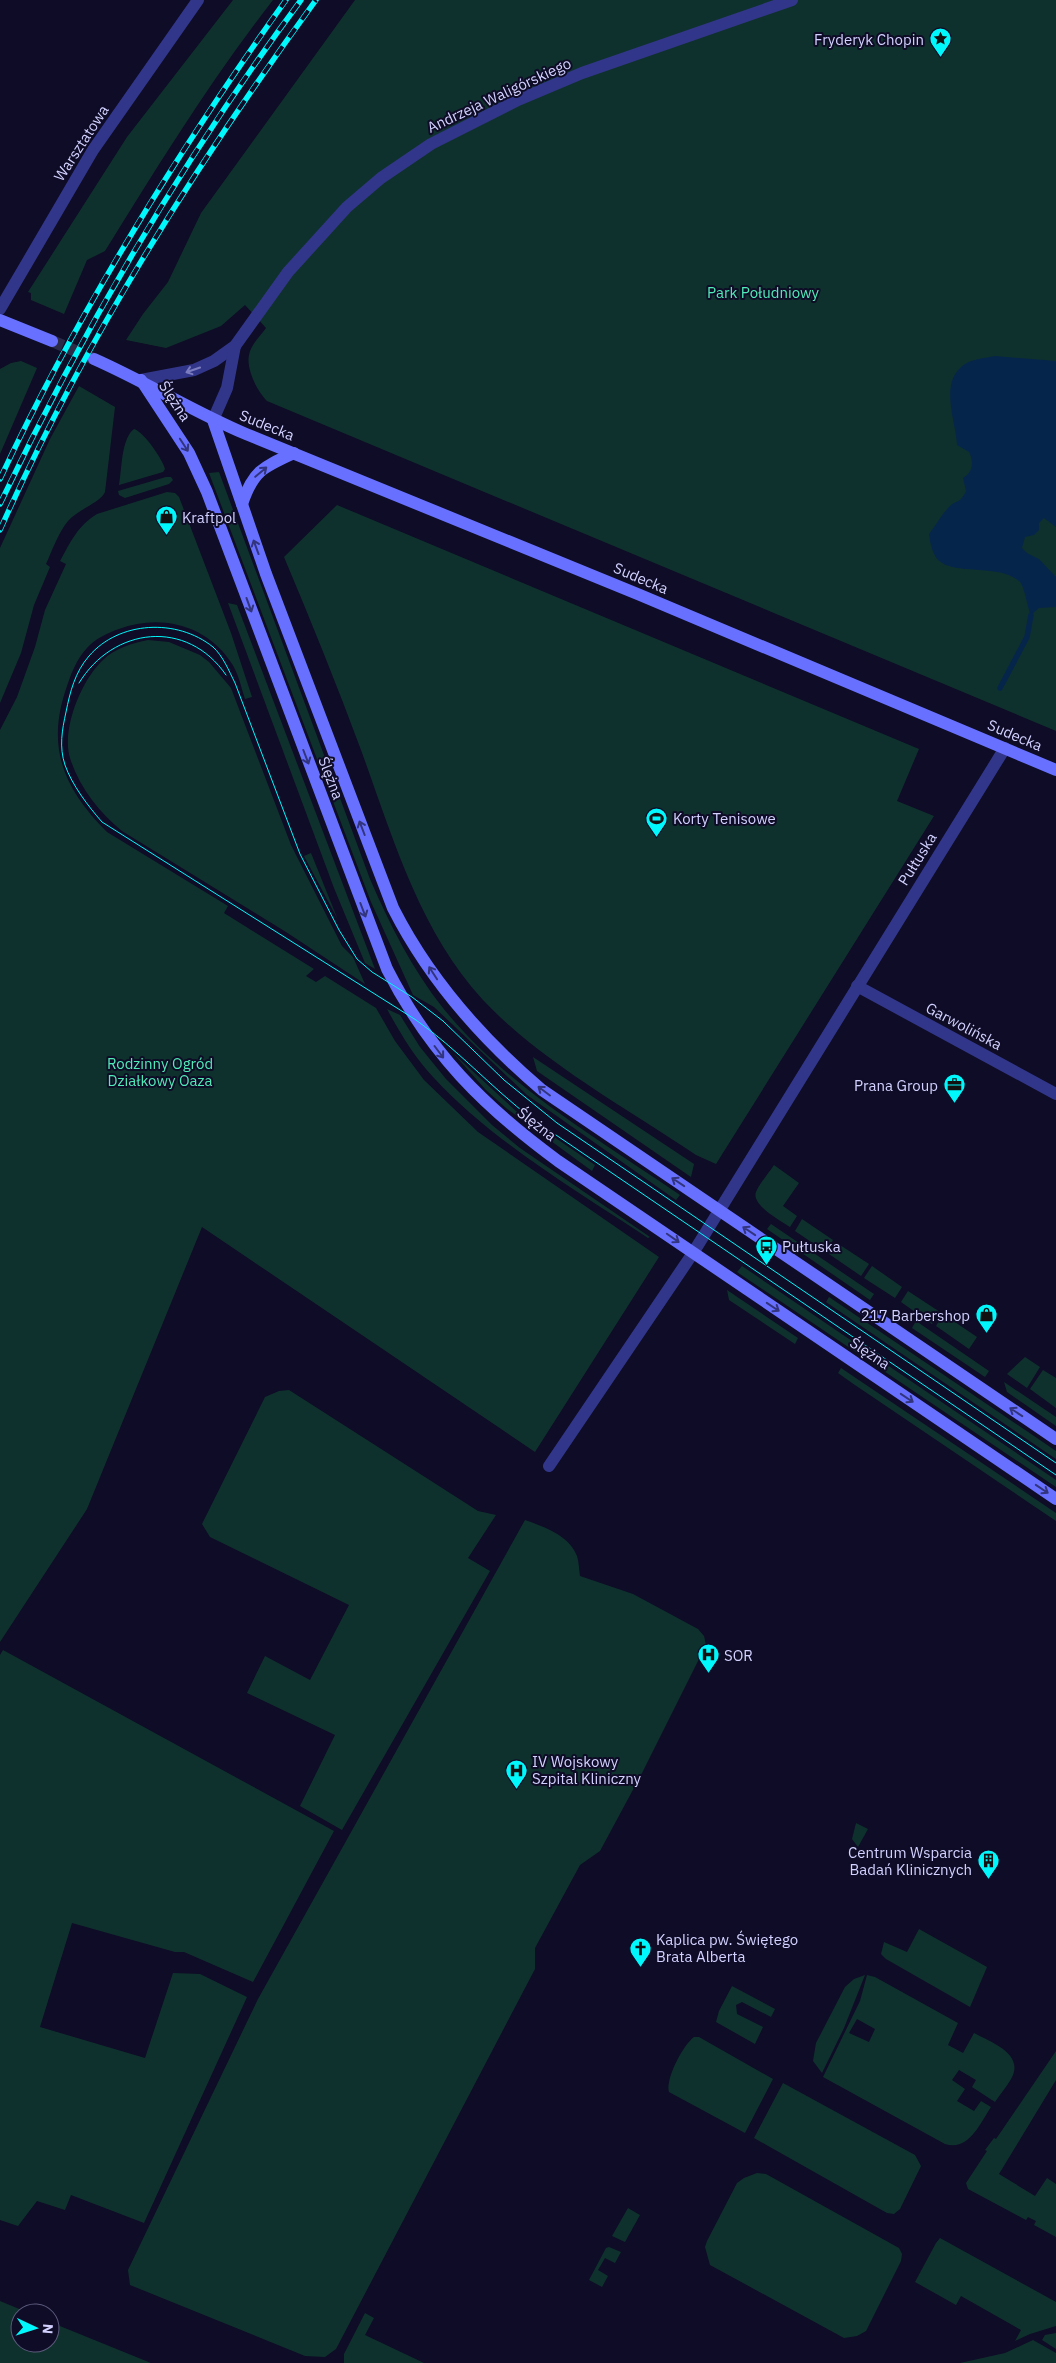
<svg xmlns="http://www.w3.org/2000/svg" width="1056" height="2363" font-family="'IBM Plex Sans',sans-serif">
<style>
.green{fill:#0f312d;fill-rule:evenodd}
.water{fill:#06254b}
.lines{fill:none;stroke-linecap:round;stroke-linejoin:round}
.stream{stroke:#06254b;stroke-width:5.5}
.secondary-tunnel{stroke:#2b2a47;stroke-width:12;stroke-dasharray:12 6;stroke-linecap:butt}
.street{stroke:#32368a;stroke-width:12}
.secondary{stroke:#6871ff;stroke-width:12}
.tram{stroke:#00f8fc;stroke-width:1}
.rail-casing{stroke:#00f8fc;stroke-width:5.5}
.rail{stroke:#0e0c26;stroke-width:4;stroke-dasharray:11;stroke-linecap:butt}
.oneway{stroke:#7a7cbf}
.oneway2{stroke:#32347d}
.labels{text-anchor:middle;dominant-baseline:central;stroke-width:4;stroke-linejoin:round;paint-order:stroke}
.poi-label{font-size:15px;fill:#d2d1ff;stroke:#0e0c26;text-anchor:start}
.street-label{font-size:15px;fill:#d2d1ff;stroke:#0e0c26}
.park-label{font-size:15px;fill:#50ecb8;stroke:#0e0c26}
</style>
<rect width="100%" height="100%" fill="#0e0c26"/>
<g class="green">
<path d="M233 0H273C210 81 159 164 105 251L87 260 64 314 31 300V293L28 292 127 137Z"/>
<path d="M355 0H1056V731L267 401C257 391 246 369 249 355 250 346 261 335 266 328L245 305 221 326 166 348 126 340 143 314 168 282 201 213Z"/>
<polygon points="21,361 37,368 0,454 0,369 11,363"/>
<path d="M79 386 115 407 105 492C100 503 77 510 68 521 58 533 52 551 46 564L50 567 34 605 21 653 0 703V548L50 439Z"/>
<path d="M134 429C144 432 163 460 165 469L163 472 119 485C122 469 121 439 134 429Z"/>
<path d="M219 472 370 879C390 925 412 969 443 1008 507 1087 597 1138 680 1195L676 1200 527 1095 434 1007 413 995 371 902 209 473Z"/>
<polygon points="166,477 171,477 173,480 169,484 125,498 119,495 118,491"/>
<path d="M167 492 175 493 179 497 231 633 252 697 245 699C241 687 238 671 230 661 205 624 159 614 119 629 107 633 95 639 87 648 76 660 71 674 66 689 46 748 64 789 107 832L228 906 224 913 314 969 306 976 316 982 325 976 376 1008 395 1041 424 1080 478 1132 659 1257 535 1452 202 1227 87 1509 0 1642V730L17 697 35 647 45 610 66 564 60 561C70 543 78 525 97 514Z"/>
<path d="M337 505 919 749 897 801 934 816 716 1164 696 1155C626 1108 540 1061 483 1000 419 930 393 838 361 750 337 685 311 621 284 557Z"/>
<polygon points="228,603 237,605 375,969 365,963 334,888"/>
<path d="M148 640 169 642 200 655 209 662 231 688 291 845 342 946 353 957 365 984 286 932 122 831C99 812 79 787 70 758 61 729 82 679 103 660 115 648 133 643 148 640Z"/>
<polygon points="311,853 338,920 304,856"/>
<path d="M387 1009 400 1015 420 1047 446 1079 492 1125 520 1148 650 1237 648 1238C577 1191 492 1141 434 1078 415 1058 400 1033 387 1009Z"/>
<polygon points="453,1053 516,1111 595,1165 592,1171 506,1108 486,1090"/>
<polygon points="533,1057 694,1164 691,1177 537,1071"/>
<path d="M774 1165 799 1183 783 1206 797 1216 790 1227C781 1221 751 1205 756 1192 760 1183 768 1174 774 1165Z"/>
<polygon points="802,1219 833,1240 826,1252 795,1231"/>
<polygon points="771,1224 874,1294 870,1300 767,1229"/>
<polygon points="837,1243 869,1264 861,1276 829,1254"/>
<polygon points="742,1266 1056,1480 1056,1487 737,1272"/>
<polygon points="872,1266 902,1287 895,1298 864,1278"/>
<polygon points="727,1290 798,1338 795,1344 729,1300"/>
<polygon points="908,1291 940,1312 932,1324 901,1302"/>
<polygon points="829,1297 1056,1451 1056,1459 826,1302"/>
<polygon points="943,1314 977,1337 969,1349 936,1326"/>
<polygon points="916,1321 989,1371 985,1377 912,1328"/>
<polygon points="1025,1357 1040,1367 1027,1388 1007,1374"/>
<polygon points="841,1368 1056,1513 1056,1521 852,1383 838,1373"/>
<polygon points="1043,1370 1056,1378 1056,1408 1030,1389"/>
<polygon points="1004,1382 1056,1417 1056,1426 1007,1392"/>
<polygon points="289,1390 478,1511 496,1515 468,1558 490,1571 342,1830 300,1806 335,1735 247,1693 265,1656 310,1680 349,1605 210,1537 202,1524 265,1397 279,1391"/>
<path d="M525 1520C544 1527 569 1535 577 1556 579 1562 579 1570 580 1576L633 1594 698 1629 704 1636 706 1645 642 1773 600 1851 580 1865 535 1948V1969L336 2349 325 2357 305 2356 130 2285 128 2270 258 1999Z"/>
<polygon points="3,1650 334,1831 253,1982 184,1952 175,1952 72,1923 40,2027 145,2058 173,1973 200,1974 247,1997 144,2223 71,2195 65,2210 37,2201 18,2226 0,2220 0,1655"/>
<polygon points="856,1823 868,1829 858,1847 852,1839"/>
<polygon points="919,1929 987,1967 970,2007 886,1959 881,1954 884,1942 907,1952"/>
<polygon points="865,1975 844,2028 822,2073 813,2061 816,2043 845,1987 854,1979"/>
<path d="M867 1975 875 1977 958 2023 948 2045 963 2053 974 2033C988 2041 1022 2052 1013 2075 1009 2084 1001 2093 995 2102L972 2087 976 2080 959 2070 952 2080 965 2089 957 2101 974 2111 981 2101 991 2107C979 2125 969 2151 945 2144L823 2077 860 2001ZM857 2019 875 2029 869 2042 849 2033Z"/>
<polygon points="732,1986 775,2009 771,2017 742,2002 736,2005 737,2014 763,2027 755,2044 716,2022 719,2011"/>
<path d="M694 2037H699L773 2079 745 2133 669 2092C665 2079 683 2045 694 2037Z"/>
<polygon points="1056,2051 1056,2080 999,2174 1035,2196 1047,2178 1056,2184 1056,2237 1034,2225 1036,2221 1028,2217 1026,2220 968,2189 966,2183 987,2151 985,2150 994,2138 996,2139"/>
<polygon points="783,2083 915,2155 921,2166 900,2209 894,2214 887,2213 754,2138"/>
<polygon points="757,2173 766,2174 899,2248 902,2254 901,2261 866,2331 857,2336 844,2338 710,2265 705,2247 707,2241 737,2183 744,2178"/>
<polygon points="628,2208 640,2215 625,2242 612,2236"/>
<polygon points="940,2238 1056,2302 1056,2326 1030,2334 1015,2341 1021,2330 961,2296 956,2305 915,2282 936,2243"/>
<polygon points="609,2247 621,2252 615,2263 605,2258 598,2270 608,2276 602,2287 589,2280 606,2248"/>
<polygon points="0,2301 29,2313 20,2313 20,2343 50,2343 50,2322 151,2363 0,2363"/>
<polygon points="365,2313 374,2318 365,2335 424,2363 344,2363 344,2354"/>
<polygon points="1056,2333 1056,2349 1042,2340 1045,2335"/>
<polygon points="1033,2340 1056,2353 1056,2363 960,2363 1005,2353"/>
</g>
<path class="water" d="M995 356 1056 361V527L1044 518 1039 523V530L1034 535 1025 537 1022 548 1027 553 1039 559 1056 577V607L1039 608 1031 615C1027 607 1025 588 1020 582 1000 563 955 576 938 560 932 553 930 542 929 534 936 525 941 515 949 507 957 499 959 505 966 491L963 478C973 472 974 462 969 452L957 445C956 421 938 381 965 364 973 359 985 358 995 356Z"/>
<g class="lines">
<polyline class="stream" points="1000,688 1027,637 1031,615"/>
<polyline class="secondary-tunnel" points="52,341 94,359"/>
<g class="street">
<polyline points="0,309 93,150 198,0"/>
<polyline points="141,380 194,370 214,361 235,346 288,272 347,207 381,178 431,144 518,100 582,73 792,0"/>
<polyline points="213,420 227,388 235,346"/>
<polyline points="857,986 1056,1094"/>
<polyline points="549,1466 693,1253 1005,748"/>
</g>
<g class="secondary">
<polyline points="0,320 52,341"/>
<path d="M94 359C146 382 194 412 246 434L640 595 1056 770"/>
<path d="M141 380 189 453 207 492 387 969C430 1053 483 1106 558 1161L1056 1499"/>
<path d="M213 420 266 574 393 908C429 979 482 1039 542 1090L1056 1439"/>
<path d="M242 504C253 471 263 467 294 453"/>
</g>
<g class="tram">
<path d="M79 683C113 627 187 618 226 675"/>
<path d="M1056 1463 557 1123 504 1080 443 1021 412 997 372 972 357 959 339 930 300 854 235 683C229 671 223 656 213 647 177 618 119 621 89 656 75 672 70 692 66 712 62 730 59 747 65 765 72 785 88 806 102 822L416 1020C457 1049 491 1087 531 1118L1056 1475"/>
</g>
<defs>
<g id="rail">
<path d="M0 479C79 310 178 151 286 0"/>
<path d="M0 504C84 327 184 158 301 0"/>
<path d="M0 530C84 341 195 166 316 0"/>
</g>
</defs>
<use href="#rail" class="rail-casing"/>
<use href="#rail" class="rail"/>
</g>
<defs><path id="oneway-shaft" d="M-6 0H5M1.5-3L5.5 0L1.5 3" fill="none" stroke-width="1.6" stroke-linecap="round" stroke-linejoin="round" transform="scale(1.25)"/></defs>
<use class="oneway" href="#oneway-shaft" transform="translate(193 370) rotate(161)"/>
<g class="oneway2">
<use href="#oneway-shaft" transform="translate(184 445) rotate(57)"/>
<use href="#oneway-shaft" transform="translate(261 472) rotate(-40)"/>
<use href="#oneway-shaft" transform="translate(256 547) rotate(-110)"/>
<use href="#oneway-shaft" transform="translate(249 605) rotate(70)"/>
<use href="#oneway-shaft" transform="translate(306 757) rotate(69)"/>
<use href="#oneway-shaft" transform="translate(362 828) rotate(-111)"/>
<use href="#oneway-shaft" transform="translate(363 910) rotate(69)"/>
<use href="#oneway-shaft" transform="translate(433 973) rotate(-123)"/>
<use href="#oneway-shaft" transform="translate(439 1052) rotate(53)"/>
<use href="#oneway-shaft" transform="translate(544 1091) rotate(-143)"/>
<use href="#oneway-shaft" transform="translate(678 1182) rotate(-146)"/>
<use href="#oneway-shaft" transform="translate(749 1231) rotate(-146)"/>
<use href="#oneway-shaft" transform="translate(673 1238) rotate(35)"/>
<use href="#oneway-shaft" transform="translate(773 1307) rotate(34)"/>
<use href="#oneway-shaft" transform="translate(907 1398) rotate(34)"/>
<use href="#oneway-shaft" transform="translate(1016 1412) rotate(-146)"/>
<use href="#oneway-shaft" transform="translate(1042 1489) rotate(34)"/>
</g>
<defs>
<symbol id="sight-pin" viewBox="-11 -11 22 30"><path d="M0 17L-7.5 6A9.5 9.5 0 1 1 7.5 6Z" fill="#00f8fc" stroke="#0e0c26"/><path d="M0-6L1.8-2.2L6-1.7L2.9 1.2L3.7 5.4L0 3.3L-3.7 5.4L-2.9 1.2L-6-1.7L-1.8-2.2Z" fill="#111"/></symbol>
<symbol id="shop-pin" viewBox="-11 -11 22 30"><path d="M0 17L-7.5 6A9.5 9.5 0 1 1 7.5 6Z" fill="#00f8fc" stroke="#0e0c26"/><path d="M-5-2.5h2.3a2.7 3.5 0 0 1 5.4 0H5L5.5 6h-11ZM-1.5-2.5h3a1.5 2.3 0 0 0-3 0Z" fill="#111"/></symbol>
<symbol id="stadium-pin" viewBox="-11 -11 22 30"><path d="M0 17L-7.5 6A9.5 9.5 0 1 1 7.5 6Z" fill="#00f8fc" stroke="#0e0c26"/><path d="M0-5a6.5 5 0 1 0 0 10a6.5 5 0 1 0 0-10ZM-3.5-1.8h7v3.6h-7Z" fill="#111"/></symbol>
<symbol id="office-pin" viewBox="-11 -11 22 30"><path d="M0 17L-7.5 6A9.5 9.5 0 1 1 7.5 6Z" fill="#00f8fc" stroke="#0e0c26"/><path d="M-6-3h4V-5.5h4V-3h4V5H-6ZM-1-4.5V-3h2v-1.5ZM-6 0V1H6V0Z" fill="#111"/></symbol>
<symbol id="bus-pin" viewBox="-11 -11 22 30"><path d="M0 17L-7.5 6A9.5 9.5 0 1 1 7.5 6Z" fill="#00f8fc" stroke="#0e0c26"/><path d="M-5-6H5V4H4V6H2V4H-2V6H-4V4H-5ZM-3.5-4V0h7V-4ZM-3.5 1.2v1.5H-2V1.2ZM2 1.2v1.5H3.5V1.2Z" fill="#111"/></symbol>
<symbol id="hospital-pin" viewBox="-11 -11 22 30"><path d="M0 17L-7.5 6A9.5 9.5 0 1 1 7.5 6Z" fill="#00f8fc" stroke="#0e0c26"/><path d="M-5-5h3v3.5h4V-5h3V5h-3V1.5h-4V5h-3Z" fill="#111"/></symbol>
<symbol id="building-pin" viewBox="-11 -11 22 30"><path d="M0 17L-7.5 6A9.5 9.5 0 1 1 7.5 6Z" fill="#00f8fc" stroke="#0e0c26"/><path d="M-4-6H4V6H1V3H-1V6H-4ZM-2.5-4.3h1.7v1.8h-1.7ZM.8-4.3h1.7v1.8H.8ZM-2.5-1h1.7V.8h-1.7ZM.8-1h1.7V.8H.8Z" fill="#111"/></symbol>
<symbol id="church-pin" viewBox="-11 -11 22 30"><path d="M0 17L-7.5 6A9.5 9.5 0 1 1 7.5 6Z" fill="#00f8fc" stroke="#0e0c26"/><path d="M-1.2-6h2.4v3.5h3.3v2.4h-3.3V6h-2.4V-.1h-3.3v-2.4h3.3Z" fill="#111"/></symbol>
</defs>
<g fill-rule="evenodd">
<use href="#sight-pin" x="928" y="26" width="25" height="34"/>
<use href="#shop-pin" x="154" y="504" width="25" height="34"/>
<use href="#stadium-pin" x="644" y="806" width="25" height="34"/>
<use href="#office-pin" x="942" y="1072" width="25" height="34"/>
<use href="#bus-pin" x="754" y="1234" width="25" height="34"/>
<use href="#shop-pin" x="974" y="1302" width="25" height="34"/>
<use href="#hospital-pin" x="696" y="1642" width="25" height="34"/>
<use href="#hospital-pin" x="504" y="1758" width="25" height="34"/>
<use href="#building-pin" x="976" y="1848" width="25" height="34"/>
<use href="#church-pin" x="628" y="1936" width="25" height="34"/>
</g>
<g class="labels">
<g class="poi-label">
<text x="924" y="39" text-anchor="end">Fryderyk Chopin</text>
<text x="182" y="517">Kraftpol</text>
<text x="673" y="818">Korty Tenisowe</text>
<text x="938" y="1085" text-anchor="end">Prana Group</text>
<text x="782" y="1246">Pułtuska</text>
<text x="970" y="1315" text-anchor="end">217 Barbershop</text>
<text x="724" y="1655">SOR</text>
<text x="532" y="1761">IV Wojskowy<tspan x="532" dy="17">Szpital Kliniczny</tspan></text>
<text x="972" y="1852" text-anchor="end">Centrum Wsparcia<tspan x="972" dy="17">Badań Klinicznych</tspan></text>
<text x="656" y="1939">Kaplica pw. Świętego<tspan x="656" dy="17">Brata Alberta</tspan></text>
</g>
<g class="street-label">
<text transform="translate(499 95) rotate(-25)">Andrzeja Waligórskiego</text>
<text transform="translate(81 143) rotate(-57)">Warsztatowa</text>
<text transform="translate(175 401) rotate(57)">Ślężna</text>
<text transform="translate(267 425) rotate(22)">Sudecka</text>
<text transform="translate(641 578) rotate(23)">Sudecka</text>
<text transform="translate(1015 735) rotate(23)">Sudecka</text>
<text transform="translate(331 778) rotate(69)">Ślężna</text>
<text transform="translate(917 859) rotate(-58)">Pułtuska</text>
<text transform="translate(964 1026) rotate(28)">Garwolińska</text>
<text transform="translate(537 1124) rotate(38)">Ślężna</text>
<text transform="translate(870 1353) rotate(34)">Ślężna</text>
</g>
<g class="park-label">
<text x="763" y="292">Park Południowy</text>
<text x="160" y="1063">Rodzinny Ogród<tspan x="160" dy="17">Działkowy Oaza</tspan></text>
</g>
</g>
<g transform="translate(35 2328) rotate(94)"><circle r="24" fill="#0e0c26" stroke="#5c5b7d"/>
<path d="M0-4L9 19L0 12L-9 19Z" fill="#00f8fc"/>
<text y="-8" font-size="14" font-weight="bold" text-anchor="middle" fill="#d2d1ff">N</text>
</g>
</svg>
